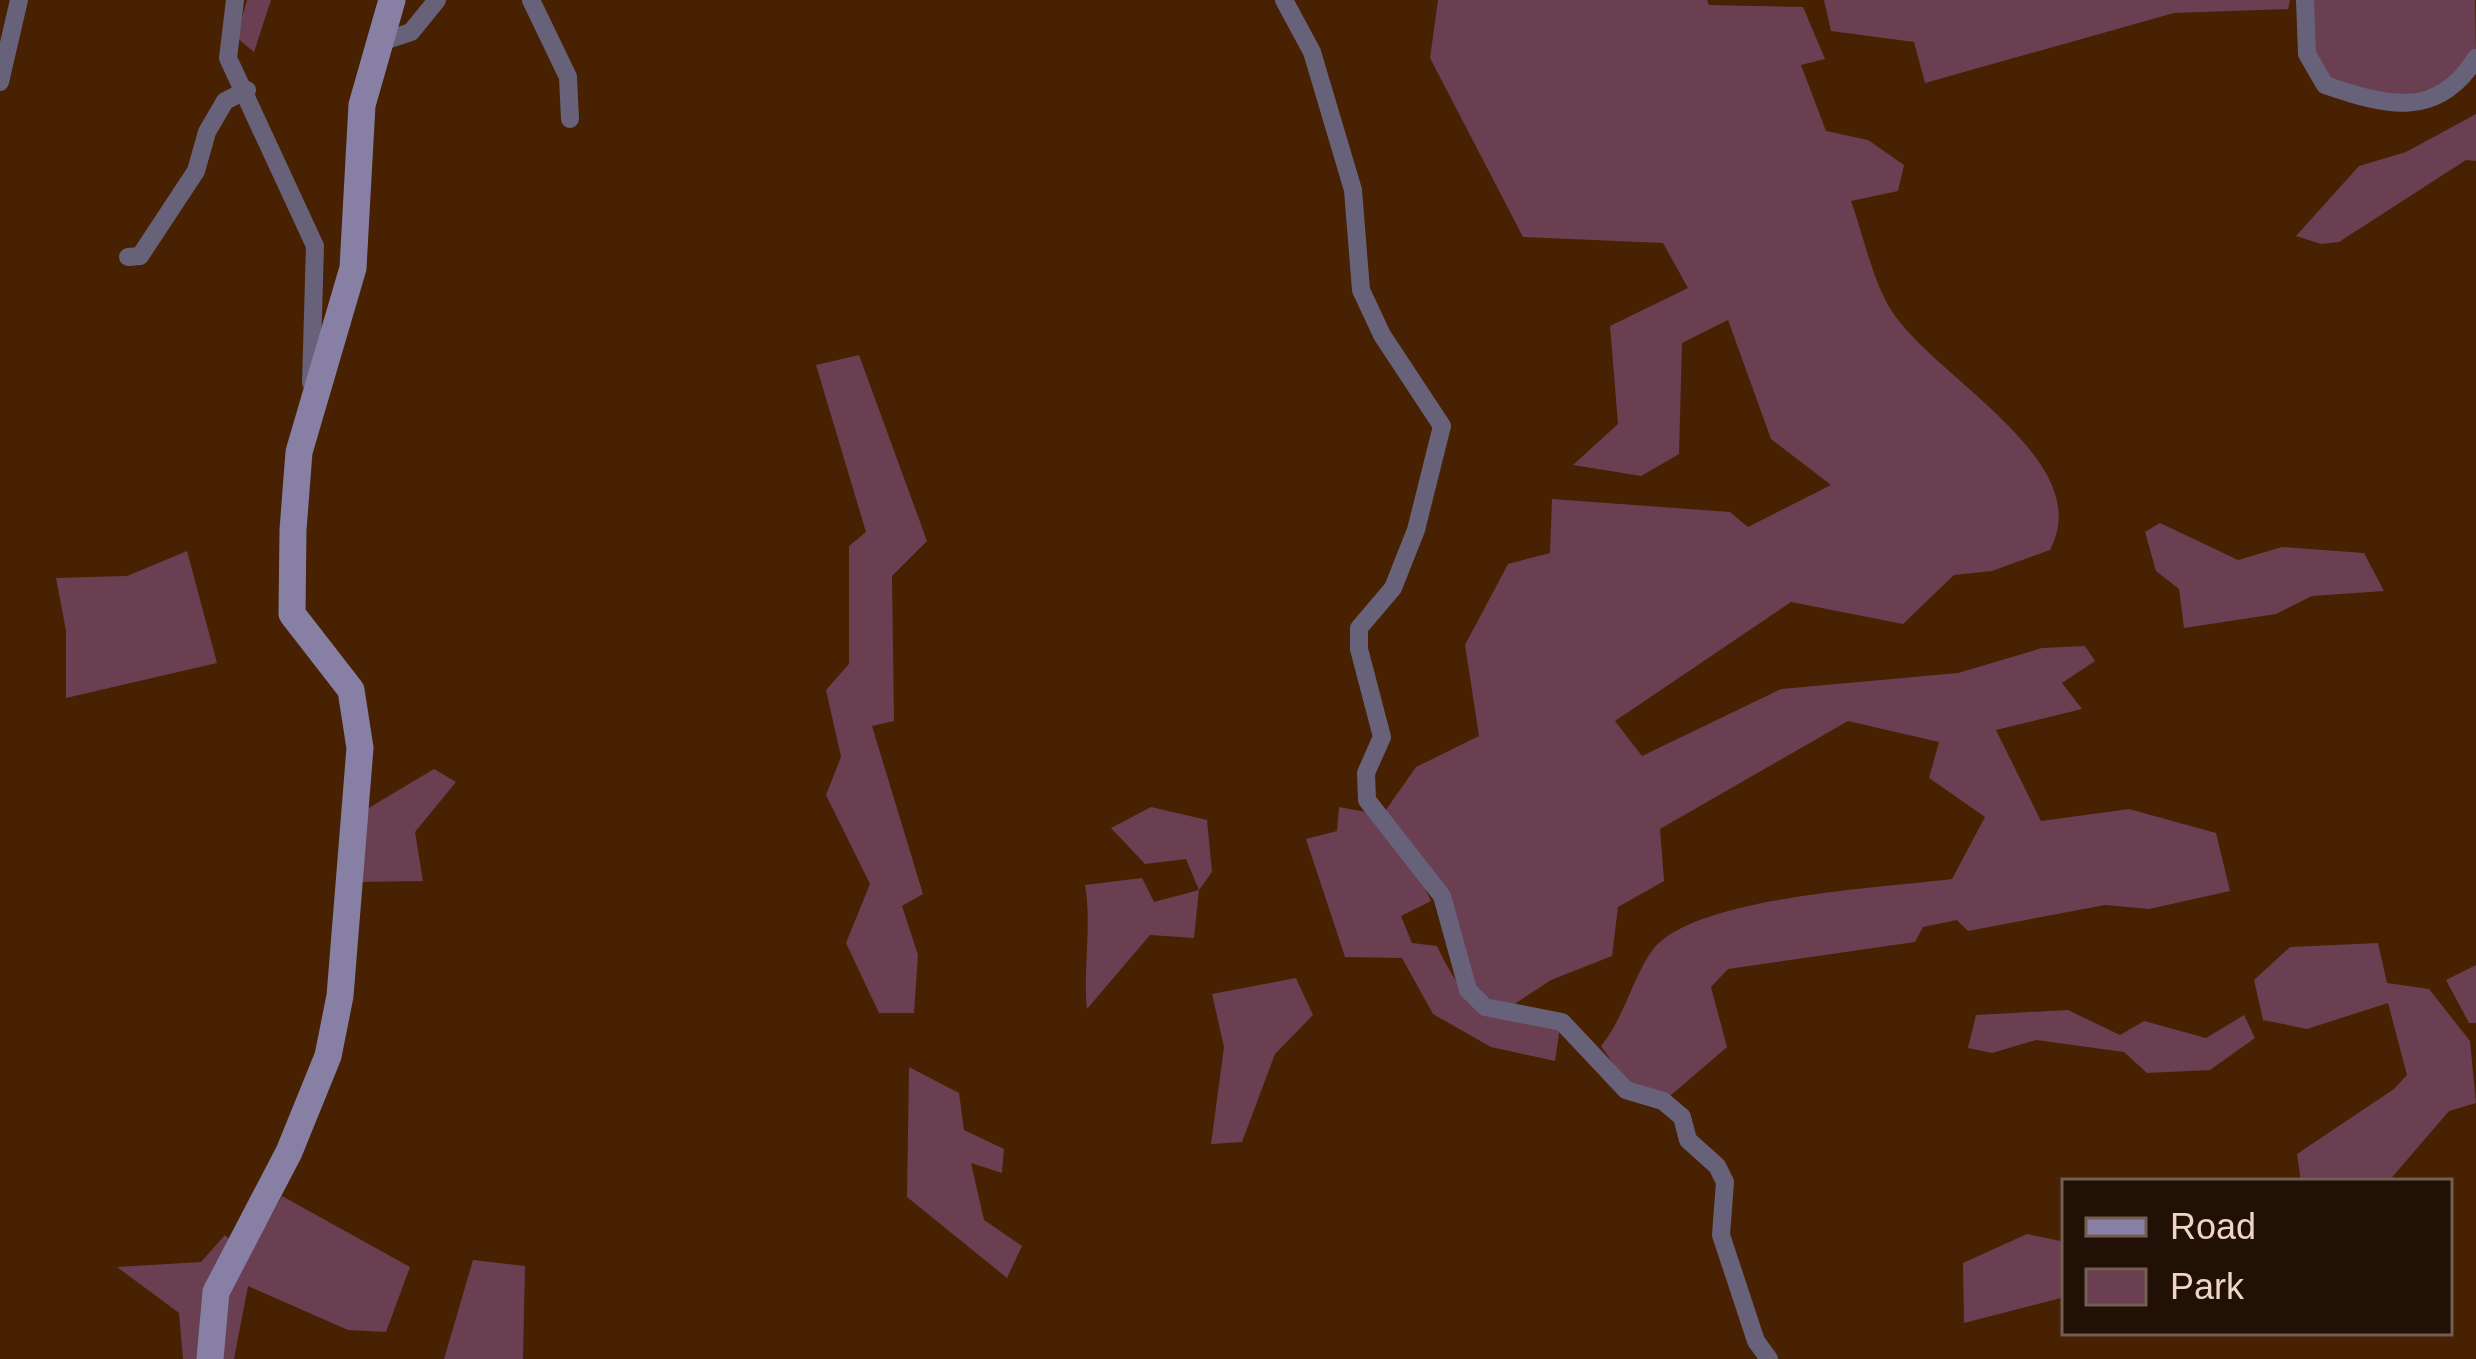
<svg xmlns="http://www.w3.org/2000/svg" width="2476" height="1359" font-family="Helvetica,sans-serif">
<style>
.green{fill:#6a3f51}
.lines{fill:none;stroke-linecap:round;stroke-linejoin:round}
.minor{stroke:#676279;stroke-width:18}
.secondary{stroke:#8780a4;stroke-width:27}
</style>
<rect width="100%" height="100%" fill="#472102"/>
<g class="green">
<polygon points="247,0 271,0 254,52 236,37"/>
<path d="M1438 0H1707L1709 5 1803 7 1825 59 1801 65 1826 131 1868 140 1904 165 1898 191 1851 201C1863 234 1871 274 1888 305 1927 375 2099 458 2050 550L1992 571 1954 575 1903 624 1791 602 1615 721 1642 756 1781 689 1958 673 2042 648 2085 646 2095 661 2062 683 2082 709 1996 730 2041 821 2129 809 2216 833 2230 891 2149 909 2105 905 1968 931 1957 920 1923 927 1915 942 1728 969 1711 987 1727 1047 1670 1096 1625 1080 1601 1046C1626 1015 1634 973 1654 948 1698 896 1883 888 1952 879L1985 817 1929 778 1939 742 1848 721 1660 829 1664 881 1618 907 1612 956 1551 980 1513 1005 1487 998 1473 986 1464 942 1383 814 1416 767 1479 736 1465 645 1508 564 1550 553 1552 499 1730 512 1748 527 1831 485 1771 439 1728 320 1682 343 1679 454 1641 476 1573 465 1618 424 1610 326 1688 288 1663 243 1523 237 1430 58Z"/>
<polygon points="1824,0 2290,0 2288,9 2174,13 1925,83 1914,42 1831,31"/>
<polygon points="2310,0 2475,0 2476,52 2452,84 2398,97 2337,87 2312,51"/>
<polygon points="2476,114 2476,161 2466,160 2339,242 2321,244 2296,236 2359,166 2406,152"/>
<polygon points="859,355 927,541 892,576 894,721 872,726 923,894 902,906 918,955 914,1013 879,1013 846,943 870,884 826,795 841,757 826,690 849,664 849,546 866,532 816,365"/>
<polygon points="2160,523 2238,560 2282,547 2364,553 2384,591 2312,596 2276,614 2184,628 2179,589 2156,571 2145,532"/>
<polygon points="187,551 217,663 66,698 66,631 56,578 127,576"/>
<polygon points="434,769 456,782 415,832 423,881 358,882 367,809"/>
<path d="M1151 807 1207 820 1212 872 1199 890 1194 938 1150 935 1087 1009C1083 966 1092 927 1085 885L1142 878 1154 902 1199 890 1186 859 1145 864 1111 828Z"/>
<path d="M1339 807 1366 812 1419 875 1431 901 1401 916 1412 943 1437 946C1468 1014 1493 1011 1560 1027L1555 1061 1491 1047 1433 1014 1402 958 1345 957 1306 839 1337 831Z"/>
<polygon points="2378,943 2387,983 2429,989 2470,1041 2476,1103 2449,1111 2388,1182 2301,1182 2297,1154 2394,1089 2407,1075 2388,1003 2307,1029 2263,1020 2254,980 2290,947"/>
<polygon points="2476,965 2476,1023 2469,1023 2446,980"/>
<polygon points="1296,978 1313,1015 1275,1054 1242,1142 1211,1144 1224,1047 1212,994"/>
<polygon points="2068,1010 2120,1035 2144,1021 2206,1038 2244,1015 2255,1038 2210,1070 2147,1073 2124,1052 2036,1040 1992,1053 1968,1048 1976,1015"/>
<polygon points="909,1067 959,1093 964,1130 1004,1149 1002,1173 971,1163 984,1220 1022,1246 1007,1278 907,1197"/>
<polygon points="282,1196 410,1267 386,1332 348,1330 248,1286 234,1359 219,1359 230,1289"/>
<polygon points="2027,1234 2065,1242 2065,1297 1964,1323 1963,1263"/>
<polygon points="225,1235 233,1243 199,1359 183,1359 179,1313 117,1267 201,1262"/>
<polygon points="473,1260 525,1266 523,1359 444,1359"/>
</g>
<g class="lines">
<g class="minor">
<polyline points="235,0 228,58 315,246 311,383"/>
<polyline points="531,0 568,77 570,119"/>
<polyline points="1284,0 1312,52 1353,190 1361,290 1382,335 1442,426 1416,530 1393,588 1359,628 1359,649 1382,737 1366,773 1367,800 1442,896 1468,990 1485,1007 1562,1022 1626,1090 1663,1101 1682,1117 1688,1140 1717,1166 1725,1182 1721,1235 1756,1341 1769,1359"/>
<path d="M2305 0 2307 54 2325 85C2386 106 2437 120 2476 58"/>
<polyline points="378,43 411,32 437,0"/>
<polyline points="0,82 19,0"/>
<polyline points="128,257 140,256 196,171 207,132 225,101 247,90"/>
</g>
<polyline class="secondary" points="210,1359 216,1292 289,1152 328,1056 340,996 360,748 351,690 292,614 293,530 299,452 353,268 362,105 392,0"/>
</g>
<rect x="2062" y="1179" width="390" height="156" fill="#211005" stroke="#735f52" stroke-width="3"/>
<rect x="2086" y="1218" width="60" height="18" fill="#8780a4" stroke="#735f52" stroke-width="3"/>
<text x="2170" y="1239" font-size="36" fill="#efd5c5">Road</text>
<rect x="2086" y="1269" width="60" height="36" fill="#6a3f51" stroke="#735f52" stroke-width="3"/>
<text x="2170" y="1299" font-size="36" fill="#efd5c5">Park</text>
</svg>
